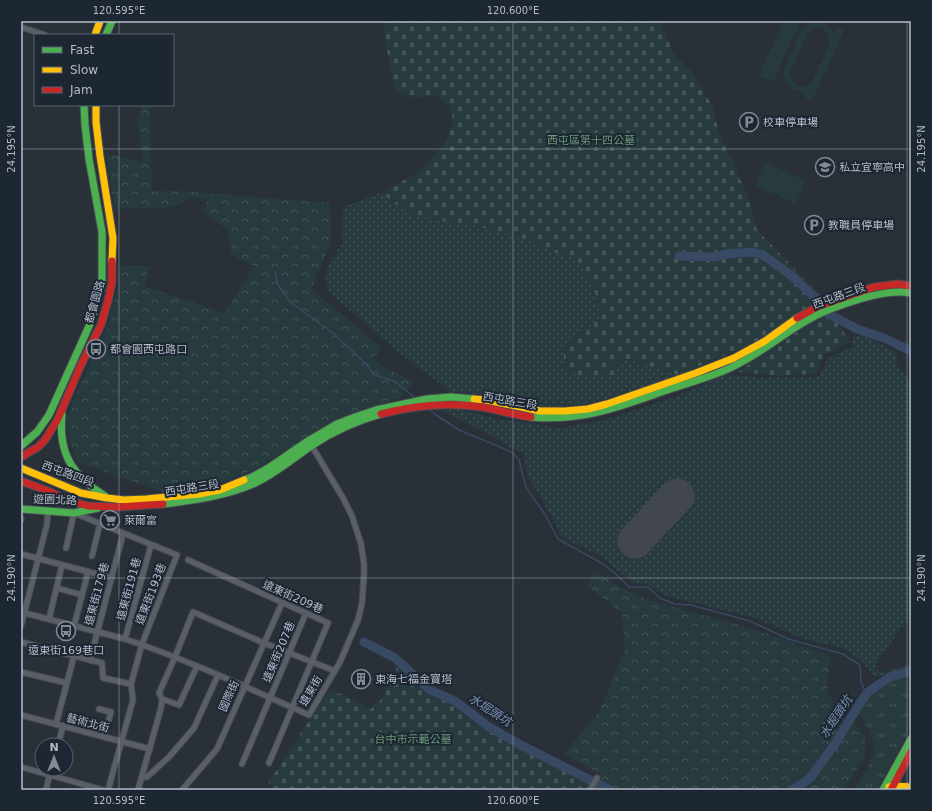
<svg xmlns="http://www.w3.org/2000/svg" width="932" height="811" font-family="'DejaVu Sans','Noto Sans TC',sans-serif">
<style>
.grass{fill:url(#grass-dots)}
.forest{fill:url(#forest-crowns)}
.cemetery{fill:url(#cemetery-stones)}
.park{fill:url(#park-tufts)}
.pitch{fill:#273a3e;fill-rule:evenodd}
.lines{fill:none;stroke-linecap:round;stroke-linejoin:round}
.stream{stroke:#384963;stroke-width:1.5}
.river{stroke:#384963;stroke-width:9}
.runway{stroke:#42464e;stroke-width:35}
.street-casing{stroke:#484c53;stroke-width:7}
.fast-casing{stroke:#484c53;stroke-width:9}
.slow-casing{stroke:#484c53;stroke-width:9}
.jam-casing{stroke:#484c53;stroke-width:9}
.street{stroke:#5a5e66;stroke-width:5}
.fast{stroke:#4caf50;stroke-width:7}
.slow{stroke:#ffc107;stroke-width:7}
.jam{stroke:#c62828;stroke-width:7}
.ticks{fill:none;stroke:#b4bcc9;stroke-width:1;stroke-opacity:0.45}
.labels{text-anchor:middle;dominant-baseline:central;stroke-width:4;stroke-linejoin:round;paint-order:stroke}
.poi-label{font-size:11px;fill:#b4bcc9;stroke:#1d2633;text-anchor:start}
.park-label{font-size:11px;fill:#6b9a76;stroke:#1d2633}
.street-label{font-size:11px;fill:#b4bcc9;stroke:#1d2633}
.water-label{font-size:12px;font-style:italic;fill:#7c92b1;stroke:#1d2633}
.neatline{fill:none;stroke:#b4bcc9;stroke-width:1.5}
.ticks-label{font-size:10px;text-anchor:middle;fill:#b4bcc9}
</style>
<defs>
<pattern id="grass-dots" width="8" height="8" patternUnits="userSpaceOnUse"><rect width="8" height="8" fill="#273a3e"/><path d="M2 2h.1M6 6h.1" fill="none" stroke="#445559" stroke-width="1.8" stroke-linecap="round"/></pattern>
<pattern id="forest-crowns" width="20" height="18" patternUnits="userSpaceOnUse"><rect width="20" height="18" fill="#273a3e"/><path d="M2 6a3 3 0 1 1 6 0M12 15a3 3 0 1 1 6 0" fill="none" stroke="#445559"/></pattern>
<pattern id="cemetery-stones" width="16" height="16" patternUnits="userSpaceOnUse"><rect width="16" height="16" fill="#273a3e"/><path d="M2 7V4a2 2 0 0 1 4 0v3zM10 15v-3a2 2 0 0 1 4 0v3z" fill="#445559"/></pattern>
<pattern id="park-tufts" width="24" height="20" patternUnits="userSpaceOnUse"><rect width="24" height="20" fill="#273a3e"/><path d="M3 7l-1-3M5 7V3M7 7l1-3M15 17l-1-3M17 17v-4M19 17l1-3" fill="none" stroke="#445559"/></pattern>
</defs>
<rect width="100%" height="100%" fill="#2a3038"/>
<g class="grass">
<path d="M381 193 411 216 477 226 524 239 559 254 577 259 595 293 599 319 566 346C604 354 641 362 677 375L612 397 584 405 537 406 479 394 451 392 399 353 329 292 325 280 328 266 342 243 343 207Z"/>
<polygon points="853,335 871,339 897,353 896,364 911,383 911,621 901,628 877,662 875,666 877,670 884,672 911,664 911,667 876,677 858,658 839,647 807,640 752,617 666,596 646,583 633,583 599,555 560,536 553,518 527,475 524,455 489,434 441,410 463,410 494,418 561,428 605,420 677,396 727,374 760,378 819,377 828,358 853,346"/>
</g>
<g class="forest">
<polygon points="141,107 150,107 152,191 182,191 330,203 331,242 311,289 382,348 373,359 386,368 414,382 399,399 355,412 309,436 260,467 215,485 165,493 78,462 69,441 67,417 71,405 106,330 118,286 120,266 150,266 144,286 225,313 254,266 232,255 227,229 202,212 208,200 192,197 173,207 115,209 106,153 144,163 137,125"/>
<polygon points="594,571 616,585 645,599 750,628 830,656 827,689 838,715 855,724 865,736 865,756 844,790 607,790 602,787 600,774 564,754 599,712 625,650 622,613 587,586"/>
</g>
<g class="cemetery">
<polygon points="384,21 659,21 674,54 692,72 713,107 718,130 748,197 757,230 823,298 750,345 677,375 659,369 622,358 612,375 579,376 562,368 566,346 599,319 595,293 577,259 559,254 524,239 477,226 411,216 381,193 421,171 445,143 453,121 450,106 435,95 415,98 394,89 386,45"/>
<path d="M831 313 850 342 824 355 816 374 778 376 738 372C768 351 799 330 831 313Z"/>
<polygon points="399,664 430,692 454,703 489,728 519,745 561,767 587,779 602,787 600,790 277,790 268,783 330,689 372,709 375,702 379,703"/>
</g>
<polygon class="park" points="911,674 911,727 877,790 854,790 868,768 875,750 870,732 859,712 864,702 875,693 887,685 890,681"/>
<g class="pitch">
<polygon points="783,21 801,21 773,82 759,76"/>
<path d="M812 23C826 22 827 23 835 34L838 27 844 31 812 101 805 98 806 92C792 91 787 87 783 73L800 32 805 26ZM817 28C828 30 831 36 829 46L811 84C800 90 791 85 790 72L808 32 813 29Z"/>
<polygon points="765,162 806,181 796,204 755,185"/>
</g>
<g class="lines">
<g class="stream">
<polyline points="275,272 277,283 290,302 333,333 365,363 374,375 385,378 397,383 415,398"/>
<polyline points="428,408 436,415 459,430 500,447 513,453 519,460 523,476 527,489 546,516 558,539 605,565 619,577 629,587 648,587 660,598 675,604 691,605 750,621 788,639 843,654 860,665 861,682 866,694"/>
</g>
<g class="river">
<polyline points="679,256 715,257 726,254 751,252 763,255 792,276 816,299 827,313 857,329 884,338 911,351"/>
<polyline points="364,642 395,658 430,690 455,701 489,727 519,744 610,790"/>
<polyline points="791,790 801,785 811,777 835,744 860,703 868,692 890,677 911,671"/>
</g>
<polyline class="runway" points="635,541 677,496"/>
<defs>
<g id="street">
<polyline points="21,27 45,35"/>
<polyline points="21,520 21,518"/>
<polyline points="66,548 74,513 177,555 142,644 131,684 133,700 108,790"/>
<polyline points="21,554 112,578"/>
<polyline points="92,556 100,524"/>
<polyline points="188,560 328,623 269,763"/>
<polyline points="57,588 82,595"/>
<path d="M21 612 125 639C188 660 248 688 309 715L340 662 358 620 362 603 364 574V564L361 544 352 516 343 498 310 443"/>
<polyline points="49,619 62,565"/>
<polyline points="21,626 47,524 48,511"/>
<polyline points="74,626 88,572"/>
<polyline points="125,639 151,545"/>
<polyline points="21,642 102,663 103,678 131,684"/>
<polyline points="90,660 123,534"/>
<polyline points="21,672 67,683"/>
<polyline points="162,699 179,705 197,666"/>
<polyline points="99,709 111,712 104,737"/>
<polyline points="21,715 150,749"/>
<polyline points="56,724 74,656"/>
<polyline points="58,745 63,726"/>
<polyline points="242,764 306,613"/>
<polyline points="21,767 103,790"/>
<polyline points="142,777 147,777 169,757 194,728 218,675"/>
<polyline points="46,790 51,769"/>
<polyline points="138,790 161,708 162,699 159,693 175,657 193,612 264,643 335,671"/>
<polyline points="182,790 217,749 282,603"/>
<polyline points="590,790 597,778"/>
</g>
<g id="fast">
<polyline points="106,35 112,21"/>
<path d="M62 415C58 454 73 476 105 496"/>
<path d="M531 417C585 422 623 405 673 388 694 381 718 375 738 364 765 350 788 330 815 316 830 308 847 303 863 298 879 294 895 290 911 293"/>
<polyline points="21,446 37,432 49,415 90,324 102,284 102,232 89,159 85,125 84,105"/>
<polyline points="244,480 252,477 270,467 308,441 337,424 355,417 376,410 427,399 451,397 474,399"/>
<path d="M163 504C194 500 226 496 255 483 276 473 292 459 311 446 332 432 356 421 381 414"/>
<polyline points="21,509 74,513 98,508"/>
<polyline points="883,790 911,739"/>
</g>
<g id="slow">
<polyline points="95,35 100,21"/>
<polyline points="96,105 96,122 100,156 113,238 112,261"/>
<polyline points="474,399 486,400 540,411 565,411 588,409 607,404 696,373 734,358 765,341 797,318"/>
<polyline points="21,468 81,493 107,498 124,500 146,499 199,494 220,490 244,480"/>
<polyline points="889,787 893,786 911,787"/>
</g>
<g id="jam">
<polyline points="797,318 817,307 874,287 898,284 911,286"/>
<path d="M381 414C415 405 447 402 482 407 499 410 515 415 531 417"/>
<polyline points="21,457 38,447 45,440 58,419 80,367 101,325 108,301 112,282 112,261"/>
<polyline points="21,481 48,491 70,501 88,506 118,507 163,504"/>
<polyline points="891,790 911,752"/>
</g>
</defs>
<use href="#street" class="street-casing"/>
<use href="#fast" class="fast-casing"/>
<use href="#slow" class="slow-casing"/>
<use href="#jam" class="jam-casing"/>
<use href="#street" class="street"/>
<use href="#fast" class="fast"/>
<use href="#slow" class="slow"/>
<use href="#jam" class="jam"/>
</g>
<path class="ticks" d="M119 21V35M513 21V790M907 21V790M119 105V790M21 149H911M21 578H911"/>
<defs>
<symbol id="parking-ring" viewBox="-11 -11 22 22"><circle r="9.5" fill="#1d2633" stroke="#848b96" stroke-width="1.5"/><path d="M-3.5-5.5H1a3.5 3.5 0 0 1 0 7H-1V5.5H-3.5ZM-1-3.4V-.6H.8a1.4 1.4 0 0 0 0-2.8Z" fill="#848b96"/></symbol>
<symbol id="school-ring" viewBox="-11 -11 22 22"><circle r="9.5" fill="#1d2633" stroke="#848b96" stroke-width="1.5"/><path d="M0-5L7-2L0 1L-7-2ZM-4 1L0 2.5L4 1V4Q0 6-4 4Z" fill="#848b96"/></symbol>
<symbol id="bus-ring" viewBox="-11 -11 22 22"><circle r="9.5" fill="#1d2633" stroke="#848b96" stroke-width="1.5"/><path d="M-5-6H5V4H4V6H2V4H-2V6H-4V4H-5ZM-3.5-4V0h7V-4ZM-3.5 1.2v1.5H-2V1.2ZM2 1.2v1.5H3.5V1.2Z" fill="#848b96"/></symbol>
<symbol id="supermarket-ring" viewBox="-11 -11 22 22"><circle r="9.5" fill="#1d2633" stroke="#848b96" stroke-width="1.5"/><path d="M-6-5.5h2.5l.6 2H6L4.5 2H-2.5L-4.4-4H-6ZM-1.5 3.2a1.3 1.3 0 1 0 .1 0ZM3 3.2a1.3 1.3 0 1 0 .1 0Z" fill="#848b96"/></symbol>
<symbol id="building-ring" viewBox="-11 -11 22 22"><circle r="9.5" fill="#1d2633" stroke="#848b96" stroke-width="1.5"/><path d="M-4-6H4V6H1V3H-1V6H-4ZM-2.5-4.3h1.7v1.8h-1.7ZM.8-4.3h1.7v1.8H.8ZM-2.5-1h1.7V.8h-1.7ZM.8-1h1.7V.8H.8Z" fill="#848b96"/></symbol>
</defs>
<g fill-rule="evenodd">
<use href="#parking-ring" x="738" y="111" width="22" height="22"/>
<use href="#school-ring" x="814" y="156" width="22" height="22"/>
<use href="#parking-ring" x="803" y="214" width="22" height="22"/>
<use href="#bus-ring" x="85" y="338" width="22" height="22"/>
<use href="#supermarket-ring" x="99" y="509" width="22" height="22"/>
<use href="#bus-ring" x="55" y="620" width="22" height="22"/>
<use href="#building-ring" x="350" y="668" width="22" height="22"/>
</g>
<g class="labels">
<g class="poi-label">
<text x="763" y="122">校車停車場</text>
<text x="839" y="167">私立宜寧高中</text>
<text x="828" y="225">教職員停車場</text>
<text x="110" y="349">都會園西屯路口</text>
<text x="124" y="520">萊爾富</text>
<text x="66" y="650" text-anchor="middle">遠東街169巷口</text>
<text x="375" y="679">東海七福金寶塔</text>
</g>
<g class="park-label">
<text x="591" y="140">西屯區第十四公墓</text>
<text x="413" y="739">台中市示範公墓</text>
</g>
<g class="street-label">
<text transform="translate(839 296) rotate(-20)">西屯路三段</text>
<text transform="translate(95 302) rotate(-74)">都會園路</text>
<text transform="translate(510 401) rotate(10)">西屯路三段</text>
<text transform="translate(68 474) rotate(20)">西屯路四段</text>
<text transform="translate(192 488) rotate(-9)">西屯路三段</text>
<text transform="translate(55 500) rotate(2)">遊園北路</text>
<text transform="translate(129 589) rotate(-75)">遠東街191巷</text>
<text transform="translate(97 594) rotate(-75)">遠東街179巷</text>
<text transform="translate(151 594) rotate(-69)">遠東街193巷</text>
<text transform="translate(293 597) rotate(24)">遠東街209巷</text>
<text transform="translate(279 652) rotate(-67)">遠東街207巷</text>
<text transform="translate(311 691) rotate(-59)">遠東街</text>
<text transform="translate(229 696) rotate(-66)">國際街</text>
<text transform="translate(88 723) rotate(15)">藝術北街</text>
</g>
<g class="water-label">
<text transform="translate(490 710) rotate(33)">水堀頭坑</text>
<text transform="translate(836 717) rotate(-56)">水堀頭坑</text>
</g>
</g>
<rect width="932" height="811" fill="none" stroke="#1d2633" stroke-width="44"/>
<rect x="34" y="34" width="140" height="72" fill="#1d2633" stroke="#59626f"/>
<rect x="42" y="47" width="20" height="6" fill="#4caf50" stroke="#59626f"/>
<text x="70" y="54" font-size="12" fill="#b4bcc9">Fast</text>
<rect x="42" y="67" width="20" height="6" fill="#ffc107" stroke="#59626f"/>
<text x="70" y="74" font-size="12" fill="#b4bcc9">Slow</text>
<rect x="42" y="87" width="20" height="6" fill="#c62828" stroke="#59626f"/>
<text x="70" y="94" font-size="12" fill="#b4bcc9">Jam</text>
<g transform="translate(54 757)"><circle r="19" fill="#1d2633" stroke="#59626f"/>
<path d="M0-3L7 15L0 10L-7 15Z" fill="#848b96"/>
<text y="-6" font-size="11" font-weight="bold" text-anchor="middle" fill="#b4bcc9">N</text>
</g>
<rect x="22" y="22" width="888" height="767" class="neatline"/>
<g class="ticks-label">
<text x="119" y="14">120.595°E</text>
<text x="513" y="14">120.600°E</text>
<text transform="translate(11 149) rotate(-90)" y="4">24.195°N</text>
<text transform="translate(921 149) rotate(-90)" y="4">24.195°N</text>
<text transform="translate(11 578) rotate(-90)" y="4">24.190°N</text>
<text transform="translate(921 578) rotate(-90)" y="4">24.190°N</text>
<text x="119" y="804">120.595°E</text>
<text x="513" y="804">120.600°E</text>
</g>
</svg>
